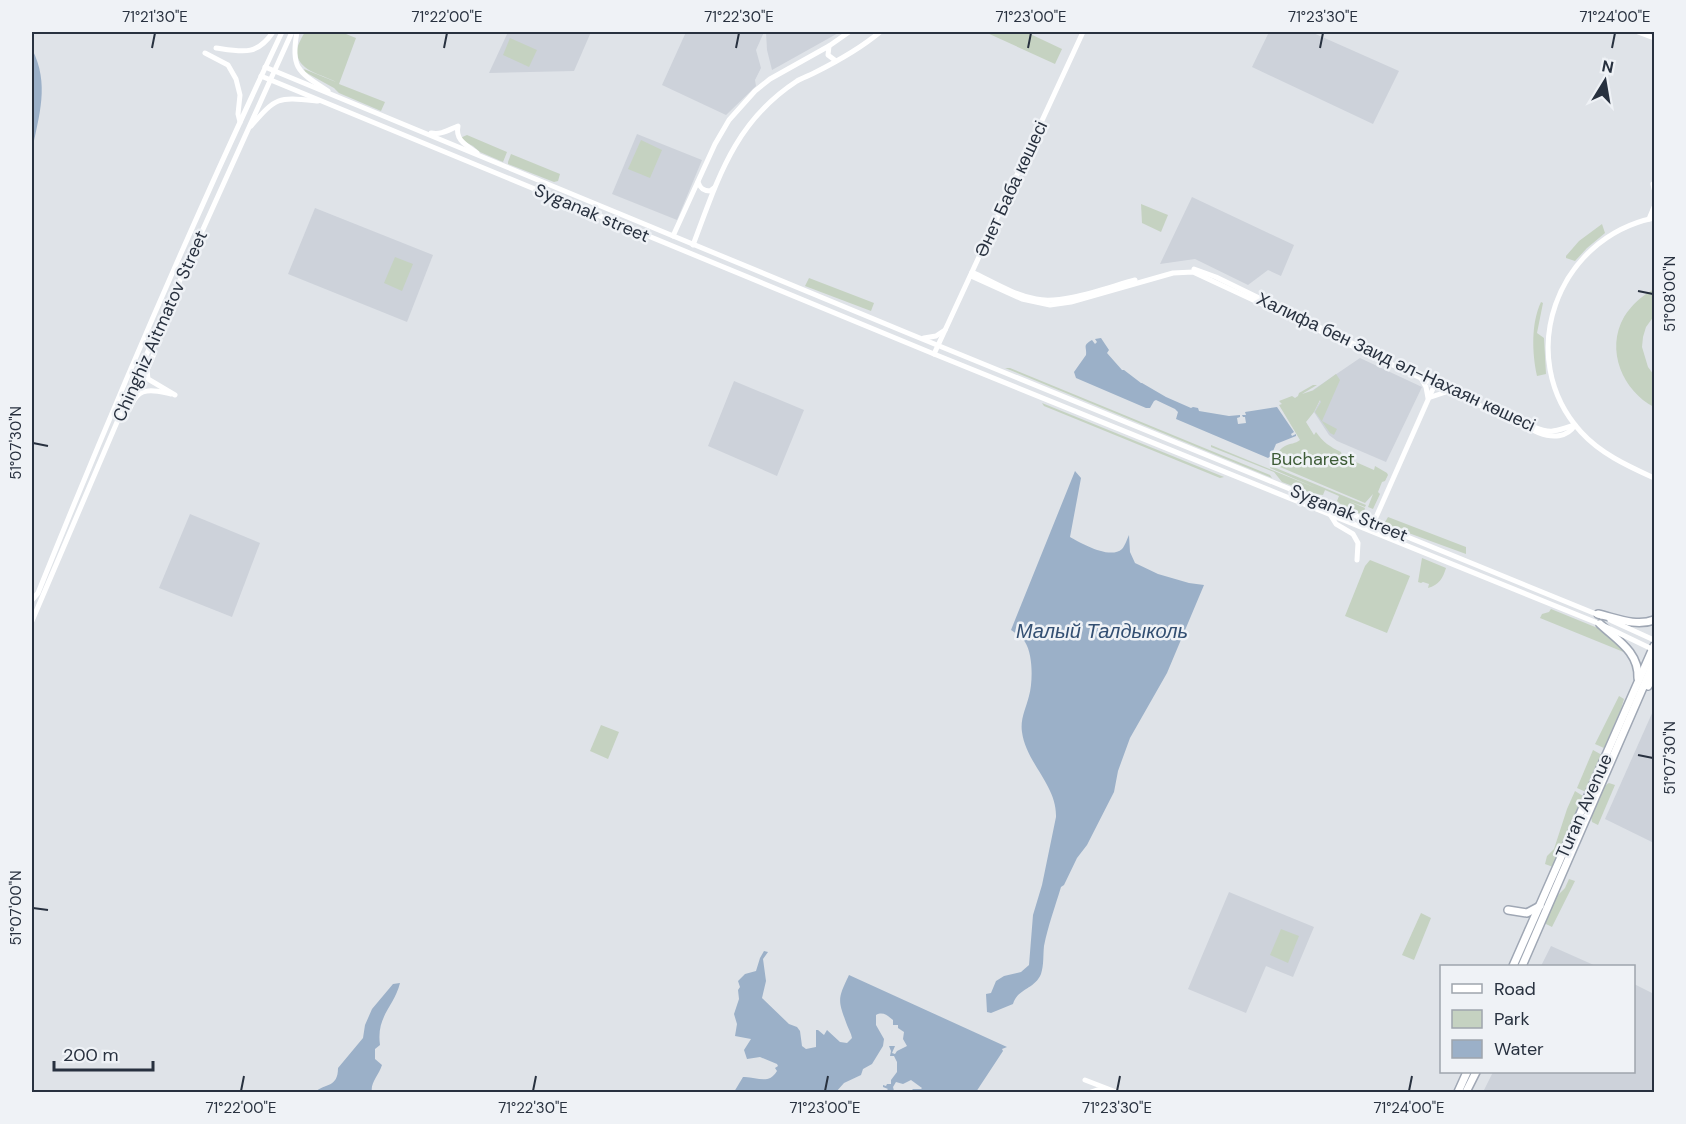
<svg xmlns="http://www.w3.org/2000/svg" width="1686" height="1124" font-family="'DM Sans',sans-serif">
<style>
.built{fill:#cdd2da}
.green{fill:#c5d2c1}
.water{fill:#9bb0c8}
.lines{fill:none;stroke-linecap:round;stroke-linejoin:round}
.primary-casing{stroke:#9fa7b4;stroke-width:10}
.secondary{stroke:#fff;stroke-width:5}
.primary{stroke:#fff;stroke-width:7}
.ticks{fill:none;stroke:#28313f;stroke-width:2}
.labels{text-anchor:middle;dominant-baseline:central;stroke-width:5;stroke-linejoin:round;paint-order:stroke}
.street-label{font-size:18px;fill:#28313f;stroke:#eff2f6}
.park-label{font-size:18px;fill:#3d5b36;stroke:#eff2f6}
.water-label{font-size:20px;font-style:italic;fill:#334f72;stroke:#eff2f6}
.neatline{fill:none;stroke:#28313f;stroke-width:2}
.ticks-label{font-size:15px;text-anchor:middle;fill:#28313f}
</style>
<rect width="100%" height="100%" fill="#dfe3e8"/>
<g class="built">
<polygon points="508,32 591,32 574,71 489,73"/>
<polygon points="686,32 764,32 756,50 761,68 755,80 756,86 726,115 662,85"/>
<polygon points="766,32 840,32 772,70 767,50"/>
<polygon points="1269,32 1311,32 1399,71 1373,124 1252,67"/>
<polygon points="637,134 702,160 677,220 612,194"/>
<polygon points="1192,197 1294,245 1281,276 1268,270 1248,285 1195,259 1160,264"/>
<polygon points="315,208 433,255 407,322 288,274"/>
<polygon points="1360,358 1422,387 1386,462 1337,441 1329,435 1314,412 1320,401 1313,390"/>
<polygon points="734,381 804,410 777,476 708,446"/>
<polygon points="190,514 260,543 232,617 159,588"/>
<polygon points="1654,710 1654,843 1605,819 1653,711"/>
<polygon points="1229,892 1314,927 1293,977 1266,966 1246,1013 1188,989"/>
<polygon points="1551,946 1596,966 1541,966"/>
<polygon points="1634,984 1654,994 1654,1092 1483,1092 1493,1072 1634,1072"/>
</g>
<g class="green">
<path d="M305 32H341L356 38 339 84 385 102 381 111 339 93 334 88 305 72 304 69 336 82C322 74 296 71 297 50 298 44 302 37 305 32Z"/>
<polygon points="985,32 1026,32 1062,49 1055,64"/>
<polygon points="510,38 537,50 529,67 503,55"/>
<polygon points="467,135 507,152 503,162 480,152 473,146 463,141 460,138"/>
<polygon points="641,140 662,150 650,178 628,169"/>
<polygon points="511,154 560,174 558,181 554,182 508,164 508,162"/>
<polygon points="1141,204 1168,215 1161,232 1142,223"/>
<polygon points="1602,224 1605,233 1587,248 1575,261 1566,258 1566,256 1579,241"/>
<polygon points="395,257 413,264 402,291 384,283"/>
<polygon points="809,278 874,303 871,311 805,286"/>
<path d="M1654 289V316L1646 327 1643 337 1642 347 1648 367 1654 375V407C1623 391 1605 350 1624 317 1632 304 1642 296 1654 289Z"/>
<path d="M1541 302 1543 303 1537 333 1544 338 1546 374 1537 376C1532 353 1531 323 1541 302Z"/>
<polygon points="1005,368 1010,368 1270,475 1272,478"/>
<path d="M1336 374 1340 380 1322 421 1337 429 1334 435 1330 433 1315 412 1321 402 1320 400 1314 412 1306 422 1314 435 1316 432C1323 442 1330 447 1341 452L1342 456 1374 470 1375 466 1387 473 1388 475 1385 481 1382 482 1378 492 1380 494 1373 509 1368 507 1373 494 1365 503 1273 464C1276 458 1278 449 1285 446 1291 443 1295 444 1300 440L1279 405 1282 404 1279 401 1292 396 1295 398 1298 396 1299 393 1313 385H1317L1302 394 1314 390Z"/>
<polygon points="1042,403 1224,477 1220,478 1044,406"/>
<polygon points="1211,445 1316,488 1270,468 1271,466 1366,505 1365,507 1349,501 1365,508 1363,515 1344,507 1337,501 1339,496 1325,490 1323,495 1314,494 1282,482 1274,472 1211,447"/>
<polygon points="1388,517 1466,547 1466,554 1384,524"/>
<path d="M1422 558 1446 568C1443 578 1439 585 1428 588L1429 584 1423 582 1421 583 1418 582Z"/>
<polygon points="1370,560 1410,576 1387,633 1345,616 1365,566"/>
<polygon points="1551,609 1600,629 1628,652 1626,653 1540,618 1542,614 1549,612"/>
<polygon points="1619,696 1624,699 1621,709 1604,748 1595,744"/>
<polygon points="601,725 619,732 608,759 590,751"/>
<polygon points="1593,750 1602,755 1586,792 1577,788"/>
<path d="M1609 783 1615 785 1598 825 1592 822C1589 812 1600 787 1609 783Z"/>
<polygon points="1575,791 1583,796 1553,867 1545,864 1547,856 1554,849 1567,809"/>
<polygon points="1569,879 1575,881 1552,927 1546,924 1546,921 1556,897 1565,888"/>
<polygon points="1421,913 1431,918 1414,960 1402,955"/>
<polygon points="1281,929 1299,936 1288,963 1270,955"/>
</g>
<g class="water">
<path d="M32 49C50 84 39 115 32 151Z"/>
<path d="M1101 338 1109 350 1107 353 1122 370H1124L1141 383H1142L1166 397 1191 408 1193 407 1198 408 1199 411 1229 416 1240 415V417L1237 418 1238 424 1246 423 1245 417H1243L1242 415H1246L1245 412 1277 407 1294 432 1291 434 1292 436 1296 434V436L1276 444 1271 456 1268 458 1176 419 1178 412 1175 409 1156 400 1154 401 1150 408H1146L1076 378 1074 372 1086 355C1087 346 1082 346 1092 340L1095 344 1097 342 1095 339Z"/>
<path d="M1075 471 1081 478 1070 537C1081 543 1110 560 1122 549 1125 546 1127 539 1129 535L1130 552 1135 563 1158 574 1189 583 1204 585 1167 673 1130 738 1118 771 1114 792 1087 845 1077 858 1064 885 1061 887C1055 907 1048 926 1044 946 1043 955 1044 965 1041 974 1034 990 1018 988 1013 1004L991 1013 987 1012 986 994 991 993 996 981 1004 976 1021 972 1029 965 1033 915 1042 885 1056 817C1057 785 1026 763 1022 732 1020 719 1026 708 1029 696 1033 682 1033 654 1025 642 1022 637 1015 633 1011 630Z"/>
<path d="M764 951 768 952 763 959 766 981 762 998 789 1024 797 1027 800 1031 802 1046 806 1049 816 1047V1030H818L824 1035 827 1030 840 1042 847 1043 852 1038C851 1033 849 1030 847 1025 838 1000 837 1000 849 975L1007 1047 1002 1049 1003 1051 976 1092H921L920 1091 910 1092 913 1089H921L922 1088 911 1080 903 1084 896 1082 893 1087 894 1091 892 1092H879L880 1090H887L888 1089 883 1087V1085L886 1086 887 1084H891V1080L897 1072V1062L894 1056H890L891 1051 889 1046H895L892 1053 895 1054 897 1051 907 1046 903 1039 904 1032 898 1028V1025H893V1020C888 1016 883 1011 876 1015V1025L884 1039 883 1046 872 1064 863 1069 861 1075 844 1083 836 1092H734L743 1077C756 1076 768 1086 777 1071L775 1068 778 1066 777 1064 760 1057 747 1059 744 1050 751 1039 735 1036 737 1024 734 1014 739 999 738 990 740 987 738 981 745 974 756 971 760 958Z"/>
<path d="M400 983C394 1007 376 1016 380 1045L375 1049V1059L382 1065C379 1075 370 1083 372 1092H315C325 1083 338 1088 338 1068L363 1038 365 1025 372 1009 393 984Z"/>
</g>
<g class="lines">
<defs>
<g id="primary">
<path d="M1598 614C1616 618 1636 627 1654 620"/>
<path d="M1600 624C1617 640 1639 652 1638 678"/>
<polyline points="1648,686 1654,675"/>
<polyline points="1508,910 1527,913 1540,906"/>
<polyline points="1513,966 1654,646"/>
<polyline points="1522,966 1654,662"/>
<polyline points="1458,1092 1467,1072"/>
<polyline points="1466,1092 1476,1072"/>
</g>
</defs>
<use href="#primary" class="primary-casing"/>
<g class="secondary">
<path d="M297 32C290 69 299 72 328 91"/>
<polyline points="1638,32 1654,38"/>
<polyline points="829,46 828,55 836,61"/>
<path d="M216 48C243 52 257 56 273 32"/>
<polyline points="205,53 228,65 236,79 240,95 238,114 240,122"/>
<polyline points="265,67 910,334 1601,616"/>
<polyline points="261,76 934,354 1600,624 1654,650"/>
<path d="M251 126C277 96 278 97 318 101"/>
<path d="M431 133C442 135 448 130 458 126 455 140 466 145 477 153"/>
<path d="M698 182C700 188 703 191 710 191L714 188"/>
<polyline points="1653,184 1654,189"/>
<path d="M1654 218C1557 238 1513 357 1581 432 1601 454 1628 466 1654 478"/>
<polyline points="1649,219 1654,207"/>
<polyline points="673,236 715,144 729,120 755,91 770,79 829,46 849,32"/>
<path d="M693 245C718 179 734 122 797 81 802 78 808 76 814 73 836 62 861 48 880 32"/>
<polyline points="1194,269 1216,277 1354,344"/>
<path d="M972 272C993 282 1014 295 1036 299 1062 305 1108 287 1135 280"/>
<path d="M971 276 1022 299 1050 305 1071 302 1173 273 1193 272 1539 433C1552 438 1567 438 1575 425"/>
<polyline points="924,338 936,336 945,330"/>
<polyline points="152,343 154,354 147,370 148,379 175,395"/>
<polyline points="934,354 1083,32"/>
<polyline points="1421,378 1426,387 1428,398 1449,391"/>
<path d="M121 416C134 408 129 405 137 396 145 387 161 392 171 394"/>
<path d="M1534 427C1553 435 1557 430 1575 425"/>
<polyline points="1331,516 1336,524 1353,534 1358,543 1357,560"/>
<polyline points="1373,524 1435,384"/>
<path d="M32 600 38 593C114 404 195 216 282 32"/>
<polyline points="1610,620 1654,640"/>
<polyline points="32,621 135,380 292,32"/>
<polyline points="1085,1080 1116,1092"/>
<polyline points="1091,1092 1097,1090 1107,1090"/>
</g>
<use href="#primary" class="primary"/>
</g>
<path class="ticks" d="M152 48 155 33M444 48 447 33M736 48 739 33M1028 48 1031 33M1320 48 1323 33M1612 48 1615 33M1638 291 1653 294M33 443 48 446M1638 755 1653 758M33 908 48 910M241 1091 244 1076M533 1091 536 1076M825 1091 828 1076M1117 1091 1120 1076M1409 1091 1412 1076"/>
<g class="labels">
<g class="street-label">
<text transform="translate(1011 189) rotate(-65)">Әнет Баба көшесі</text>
<text transform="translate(592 213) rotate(23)">Syganak street</text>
<text transform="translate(160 326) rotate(-66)">Chinghiz Aitmatov Street</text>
<text transform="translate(1396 362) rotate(25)">Халифа бен Заид әл-Нахаян көшесі</text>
<text transform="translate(1349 513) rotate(22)">Syganak Street</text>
<text transform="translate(1584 806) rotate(-66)">Turan Avenue</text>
</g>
<g class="park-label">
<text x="1313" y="459">Bucharest</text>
</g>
<g class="water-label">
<text x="1102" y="631">Малый Талдыколь</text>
</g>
</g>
<rect width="1686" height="1124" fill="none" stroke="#eff2f6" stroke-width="66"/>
<rect x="1440" y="965" width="195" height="108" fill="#eff2f6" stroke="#9fa5ad" stroke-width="1.5"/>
<rect x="1452" y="984" width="30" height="9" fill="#ffffff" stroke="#9fa5ad" stroke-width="1.5"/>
<text x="1494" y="995" font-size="18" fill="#28313f">Road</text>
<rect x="1452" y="1010" width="30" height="18" fill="#c5d2c1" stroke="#9fa5ad" stroke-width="1.5"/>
<text x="1494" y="1025" font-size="18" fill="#28313f">Park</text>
<rect x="1452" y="1040" width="30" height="18" fill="#9bb0c8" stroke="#9fa5ad" stroke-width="1.5"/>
<text x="1494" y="1055" font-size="18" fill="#28313f">Water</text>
<g transform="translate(1605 81) rotate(11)" stroke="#eff2f6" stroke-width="4.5" paint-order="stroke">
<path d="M0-4.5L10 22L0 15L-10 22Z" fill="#28313f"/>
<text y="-9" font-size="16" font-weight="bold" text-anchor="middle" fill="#28313f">N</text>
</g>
<path d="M54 1061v9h99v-9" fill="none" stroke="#28313f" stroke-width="3"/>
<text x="63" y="1061" font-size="18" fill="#28313f" stroke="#eff2f6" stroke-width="4.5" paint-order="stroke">200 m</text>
<rect x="33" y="33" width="1620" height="1058" class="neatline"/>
<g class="ticks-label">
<text x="155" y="22">71°21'30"E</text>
<text x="447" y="22">71°22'00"E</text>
<text x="739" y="22">71°22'30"E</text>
<text x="1031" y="22">71°23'00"E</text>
<text x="1323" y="22">71°23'30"E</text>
<text x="1615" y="22">71°24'00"E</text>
<text transform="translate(1670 294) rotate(-90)" y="5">51°08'00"N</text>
<text transform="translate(16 443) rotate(-90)" y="5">51°07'30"N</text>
<text transform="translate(1670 758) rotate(-90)" y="5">51°07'30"N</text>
<text transform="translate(16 908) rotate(-90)" y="5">51°07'00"N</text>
<text x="241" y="1113">71°22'00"E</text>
<text x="533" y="1113">71°22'30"E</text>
<text x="825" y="1113">71°23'00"E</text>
<text x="1117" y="1113">71°23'30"E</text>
<text x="1409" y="1113">71°24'00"E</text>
</g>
</svg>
